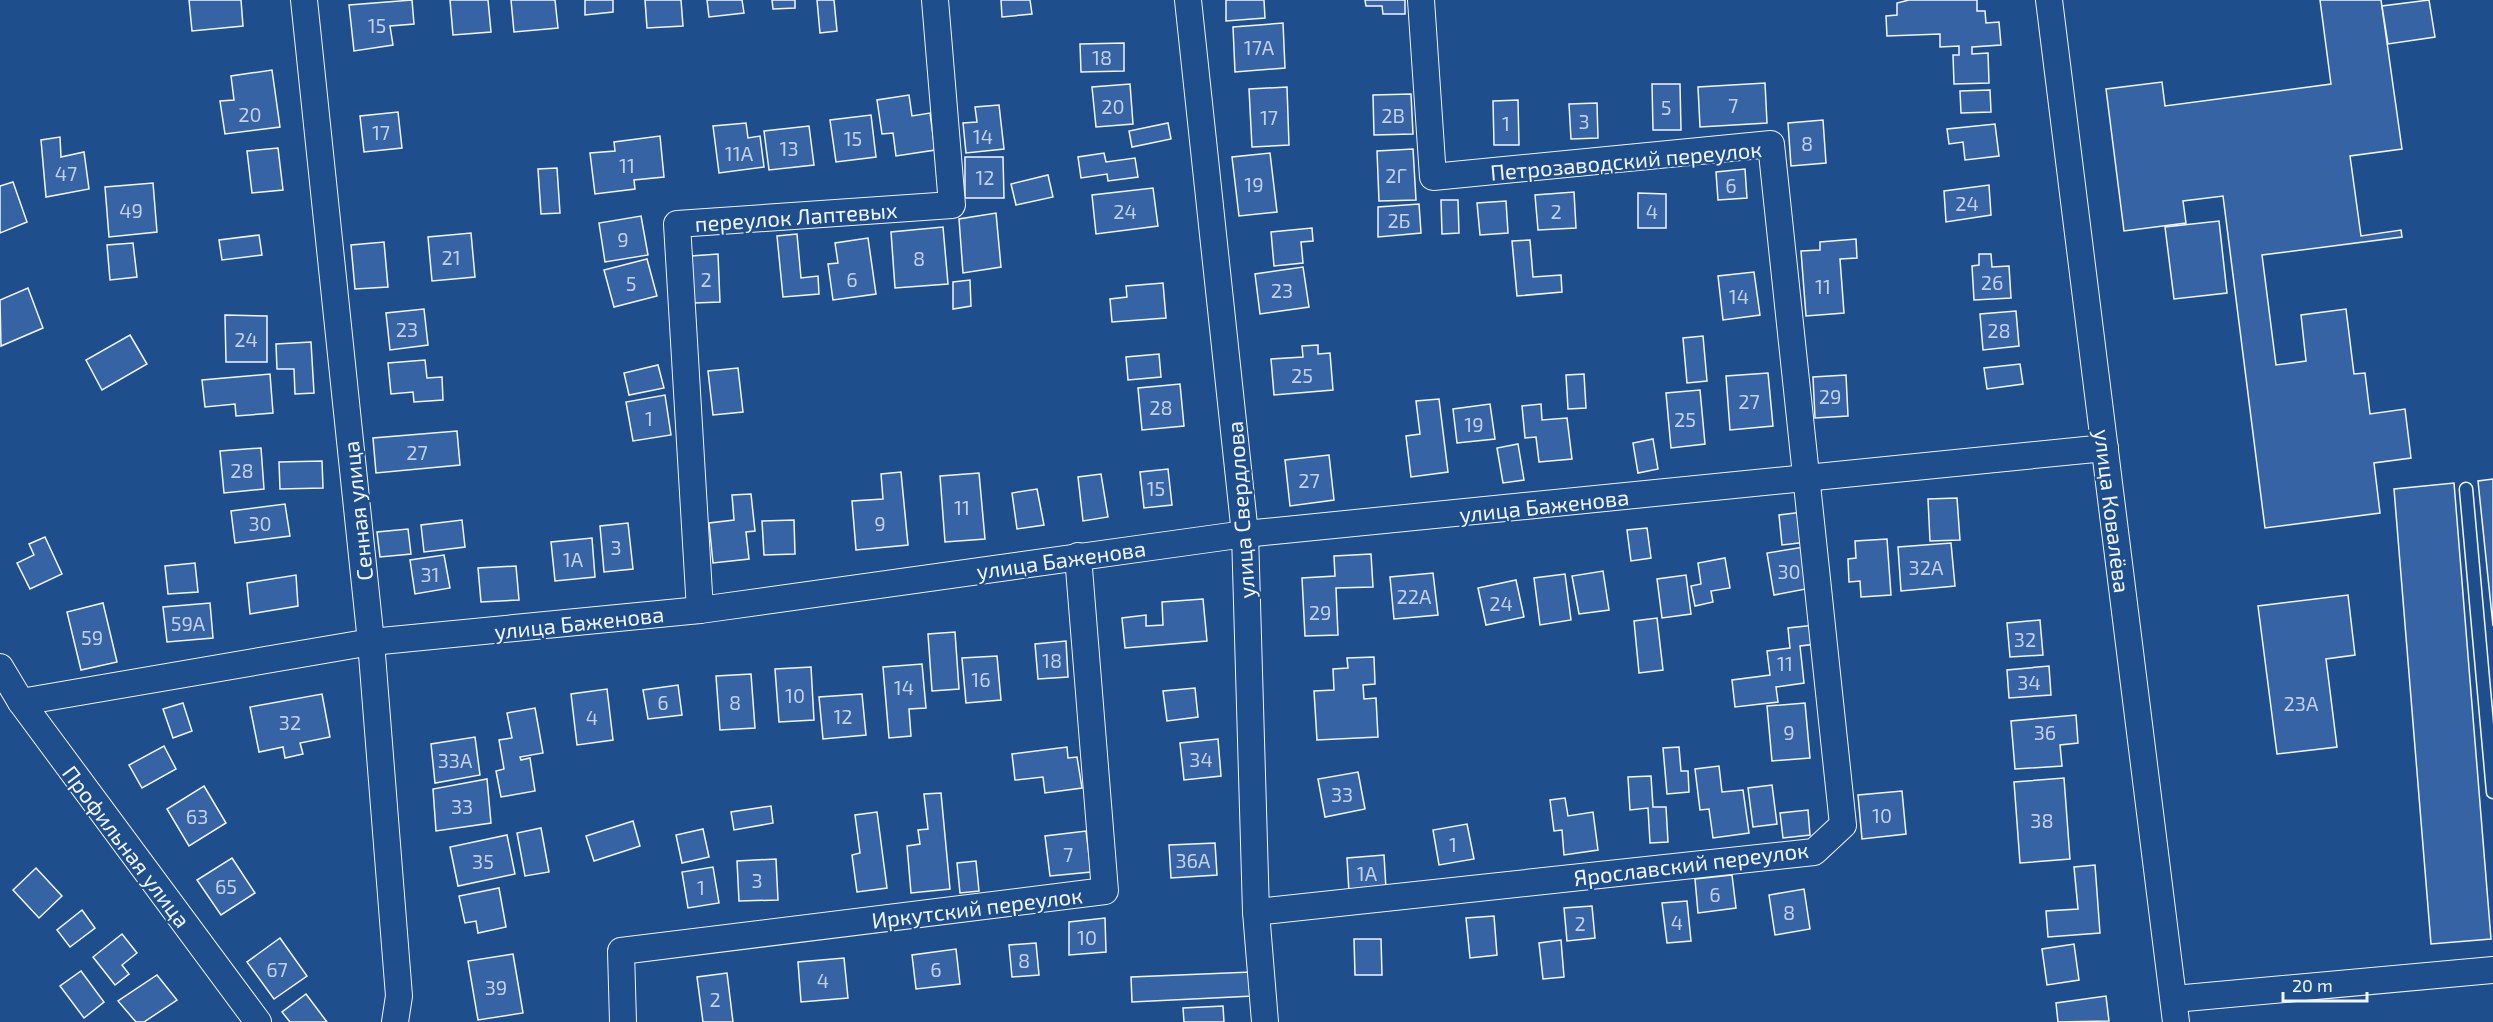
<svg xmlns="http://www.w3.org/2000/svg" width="2493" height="1022" font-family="'Exo 2',sans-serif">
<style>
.building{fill:#3563a3;stroke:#f2f6ff;stroke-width:1.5}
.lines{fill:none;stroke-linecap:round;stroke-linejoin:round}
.service-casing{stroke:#f2f6ff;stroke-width:15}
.minor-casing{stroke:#f2f6ff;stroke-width:28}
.service{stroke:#1f4e8c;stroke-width:12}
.minor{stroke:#1f4e8c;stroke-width:26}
.labels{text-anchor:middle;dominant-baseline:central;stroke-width:4.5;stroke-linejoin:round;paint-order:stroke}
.number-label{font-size:20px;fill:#c3d1e8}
.street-label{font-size:22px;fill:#f2f6ff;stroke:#1f4e8c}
</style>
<rect width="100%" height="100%" fill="#1f4e8c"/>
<g class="building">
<polygon points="189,0 241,0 243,26 192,31"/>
<polygon points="412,0 414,24 390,26 393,45 354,51 349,5"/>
<polygon points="450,0 488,0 491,32 453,35"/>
<polygon points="511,0 555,0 558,28 514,32"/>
<polygon points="585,0 613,0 613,12 585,15"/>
<polygon points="645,0 681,0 683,26 647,28"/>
<polygon points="707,0 742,0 744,13 709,17"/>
<polygon points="772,0 795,0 795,8 773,9"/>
<polygon points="817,0 834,0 837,31 820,33"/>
<polygon points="1001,0 1030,0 1032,14 1002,17"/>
<polygon points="1226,0 1264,0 1265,18 1226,21"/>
<polygon points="1365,0 1405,0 1405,14 1383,14 1382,6 1366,6"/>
<polygon points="1909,0 1977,0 1977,11 1985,11 1986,23 1999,22 2001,45 1972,47 1972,54 1988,53 1989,83 1954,84 1953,55 1959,55 1959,46 1940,47 1940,34 1887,36 1886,16 1897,15 1897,3"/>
<polygon points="2320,0 2381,0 2402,149 2350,156 2361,236 2401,230 2402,237 2262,255 2276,365 2306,361 2301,315 2346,309 2354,374 2365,373 2370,414 2405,409 2411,458 2374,463 2380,513 2265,528 2223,196 2183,201 2186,223 2124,231 2106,89 2162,82 2165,106 2331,84"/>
<polygon points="2429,0 2435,37 2388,44 2382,6"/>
<polygon points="1283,23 1285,68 1235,72 1233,27"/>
<polygon points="1124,43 1124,71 1081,72 1080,44"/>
<polygon points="272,70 280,127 225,134 220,101 234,100 231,76"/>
<polygon points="1765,83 1767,123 1700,127 1698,87"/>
<polygon points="1130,84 1133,124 1096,127 1092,87"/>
<polygon points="1652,84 1680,84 1681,130 1653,130"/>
<polygon points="1287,87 1289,145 1252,147 1249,89"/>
<polygon points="1990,90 1991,112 1961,113 1960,91"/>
<polygon points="1411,94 1413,134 1374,135 1373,95"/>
<polygon points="909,95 912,116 930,113 935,150 896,156 893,133 882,134 877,100"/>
<polygon points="1518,100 1519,145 1494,145 1493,101"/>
<polygon points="1597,103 1598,138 1571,139 1569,104"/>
<polygon points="999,105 1004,149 966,153 963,123 977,122 975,107"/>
<polygon points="398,112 402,148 364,152 360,116"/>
<polygon points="871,115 876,157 836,162 830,120"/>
<polygon points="1823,120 1826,163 1791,166 1788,123"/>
<polygon points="746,123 748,138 760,136 764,167 719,173 713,126"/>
<polygon points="1168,123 1171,139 1132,147 1129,131"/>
<polygon points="1995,124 1999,156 1965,160 1963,142 1949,144 1947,129"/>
<polygon points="809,126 814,165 769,170 764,131"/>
<polygon points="660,136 664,177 634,180 635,189 595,194 590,153 615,151 614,142"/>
<polygon points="60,137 61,157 84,152 89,189 46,197 41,140"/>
<polygon points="278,148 283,190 252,193 247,151"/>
<polygon points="1413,149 1416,200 1379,201 1377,151"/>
<polygon points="1104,153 1106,162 1135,158 1138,177 1108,181 1107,174 1081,178 1078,157"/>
<polygon points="1270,153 1277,212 1239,216 1232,157"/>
<polygon points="965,157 1003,157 1004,198 965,198"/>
<polygon points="557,168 560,213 541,214 538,169"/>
<polygon points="1745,169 1747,198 1718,200 1716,172"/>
<polygon points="1048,175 1053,197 1016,205 1011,184"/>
<polygon points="13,182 27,222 0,233 0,186"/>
<polygon points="153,183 157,232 109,237 105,187"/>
<polygon points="1989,185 1991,215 1946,222 1944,191"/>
<polygon points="1153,188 1158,226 1096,234 1092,195"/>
<polygon points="1574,192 1576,228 1538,230 1535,195"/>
<polygon points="1638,193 1666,194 1666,228 1638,228"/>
<polygon points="1441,200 1458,200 1459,233 1442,234"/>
<polygon points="1506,201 1508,233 1480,235 1477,203"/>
<polygon points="1419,204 1421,233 1378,237 1378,207"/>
<polygon points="996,213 1001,267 963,273 959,219"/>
<polygon points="641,216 648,255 605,262 599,223"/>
<polygon points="2219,221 2227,293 2174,299 2165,227"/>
<polygon points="943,227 948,284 895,288 891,232"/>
<polygon points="1312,228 1313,241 1301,242 1303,263 1274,266 1271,232"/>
<polygon points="471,233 475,277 432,281 428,237"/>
<polygon points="797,234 801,278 818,276 819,294 783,297 777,236"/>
<polygon points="259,235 262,255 222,260 219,240"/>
<polygon points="868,238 876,294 833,300 828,264 838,263 835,243"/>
<polygon points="1856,239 1857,258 1840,259 1844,313 1806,316 1801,251 1820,250 1820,242"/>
<polygon points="1530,240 1533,277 1561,275 1562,292 1517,296 1512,241"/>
<polygon points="384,242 388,287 355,289 351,245"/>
<polygon points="133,243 137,277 110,280 107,245"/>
<polygon points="718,254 720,302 694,303 691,256"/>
<polygon points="1979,254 1991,254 1992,267 2009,266 2011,298 1974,300 1972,266 1979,265"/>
<polygon points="647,259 657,296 614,307 604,270"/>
<polygon points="1303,267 1309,307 1260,314 1255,274"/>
<polygon points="1754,272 1760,315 1723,320 1718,276"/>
<polygon points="970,280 971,306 953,309 953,282"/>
<polygon points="1163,283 1166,318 1112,322 1110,299 1127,297 1126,286"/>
<polygon points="28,288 43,328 1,346 0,300"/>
<polygon points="424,309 428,345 390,350 386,313"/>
<polygon points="2016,311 2019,346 1983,350 1980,314"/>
<polygon points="225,315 267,316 267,362 226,362"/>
<polygon points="130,335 147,364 102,390 86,360"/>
<polygon points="1703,336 1707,381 1687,383 1683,338"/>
<polygon points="311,342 314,393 295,394 294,369 277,369 276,344"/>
<polygon points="1318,345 1318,354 1330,353 1333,390 1274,395 1271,359 1303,357 1302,346"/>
<polygon points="1159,354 1161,377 1128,380 1126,357"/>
<polygon points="425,360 427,378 442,377 443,400 414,402 413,392 391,394 388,363"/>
<polygon points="2020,364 2023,384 1987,389 1984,368"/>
<polygon points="658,365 664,388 629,395 624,373"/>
<polygon points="738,368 743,412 713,415 708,371"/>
<polygon points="1768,373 1773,426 1730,430 1726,376"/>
<polygon points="270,374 273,413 236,416 235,404 205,407 202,380"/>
<polygon points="1584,374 1586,408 1568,409 1566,375"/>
<polygon points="1846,375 1848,416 1815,418 1813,377"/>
<polygon points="1180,384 1184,426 1142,430 1138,388"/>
<polygon points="1700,390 1705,444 1671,448 1666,393"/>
<polygon points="665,395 671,435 633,441 626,402"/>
<polygon points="1439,399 1448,472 1411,477 1406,436 1420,434 1416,401"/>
<polygon points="1490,404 1495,439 1457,443 1453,409"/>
<polygon points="1541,404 1542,420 1567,418 1572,459 1539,462 1536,437 1525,438 1522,406"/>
<polygon points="457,431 460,465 376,473 373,438"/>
<polygon points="1653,439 1658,469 1638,473 1633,443"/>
<polygon points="1518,444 1524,480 1503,483 1497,448"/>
<polygon points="261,448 264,489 224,493 220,451"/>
<polygon points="1329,455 1334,500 1290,506 1285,460"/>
<polygon points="322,461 323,488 280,489 279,462"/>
<polygon points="1168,469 1172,505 1144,508 1140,472"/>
<polygon points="901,472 908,545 856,550 852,501 883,499 881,474"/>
<polygon points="979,473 985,539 945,542 940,476"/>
<polygon points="1101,474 1108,517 1083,521 1078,477"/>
<polygon points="2493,479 2493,626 2478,481"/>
<polygon points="2454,483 2491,939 2431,944 2394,489"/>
<polygon points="1037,489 1044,525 1017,529 1012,493"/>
<polygon points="751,494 755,531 746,532 749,559 713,563 709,523 734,520 732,495"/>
<polygon points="1957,498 1960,540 1930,541 1928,499"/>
<polygon points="285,504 290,536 235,543 231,511"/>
<polygon points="1803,512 1807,542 1782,545 1779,515"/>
<polygon points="462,520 465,547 424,552 421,525"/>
<polygon points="794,520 795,554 764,555 762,521"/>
<polygon points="628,523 633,569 604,572 600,526"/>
<polygon points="1647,528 1651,558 1631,561 1627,530"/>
<polygon points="408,529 411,554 380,557 377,532"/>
<polygon points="45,537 62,574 30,589 17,563 34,555 29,544"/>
<polygon points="592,538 595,577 555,581 551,542"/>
<polygon points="1887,539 1891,595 1861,597 1860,581 1849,582 1848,559 1856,558 1855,541"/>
<polygon points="1951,543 1955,586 1901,591 1898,547"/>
<polygon points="1804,547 1811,588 1774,595 1767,553"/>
<polygon points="1371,554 1373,587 1336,588 1338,635 1305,636 1302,578 1335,576 1334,556"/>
<polygon points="444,555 450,588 415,594 410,560"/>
<polygon points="1725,558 1730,588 1711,591 1713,602 1695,606 1691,586 1701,584 1698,563"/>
<polygon points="195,563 198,592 168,594 165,566"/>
<polygon points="516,566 519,600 481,602 478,568"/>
<polygon points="1603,571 1609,610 1579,614 1572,576"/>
<polygon points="1433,573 1438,615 1394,619 1390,577"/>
<polygon points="1565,574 1571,620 1540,625 1534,578"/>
<polygon points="296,575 298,606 250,614 247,583"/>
<polygon points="1686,575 1691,614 1662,618 1657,579"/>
<polygon points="1516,580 1524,617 1486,625 1478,588"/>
<polygon points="2348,595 2355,655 2326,659 2337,747 2277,754 2258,606"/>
<polygon points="1203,599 1207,641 1125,648 1122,618 1146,615 1146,626 1163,625 1162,602"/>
<polygon points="103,603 117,662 81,670 67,612"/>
<polygon points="210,603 213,638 167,642 163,607"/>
<polygon points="1657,618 1663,670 1639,673 1634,621"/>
<polygon points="2040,620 2043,655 2010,657 2007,623"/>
<polygon points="1815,625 1817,644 1800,646 1804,683 1776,687 1778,702 1735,707 1732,680 1770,675 1767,651 1790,648 1788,628"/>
<polygon points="955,632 959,689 932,691 928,634"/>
<polygon points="1066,641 1068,677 1038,679 1035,644"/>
<polygon points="997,656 1001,700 966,703 962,658"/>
<polygon points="1374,657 1375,684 1363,685 1364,699 1376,698 1378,737 1317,740 1314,691 1334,690 1333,669 1348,668 1347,658"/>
<polygon points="922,664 926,708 909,709 911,736 889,738 883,667"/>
<polygon points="2049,666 2051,695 2009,698 2007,670"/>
<polygon points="811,667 814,720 779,722 775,669"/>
<polygon points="751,674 755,728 720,730 716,676"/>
<polygon points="678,685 682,715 648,719 643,690"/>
<polygon points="1195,688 1198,717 1167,721 1163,691"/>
<polygon points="607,689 613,740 577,745 571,694"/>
<polygon points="322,694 330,737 300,743 303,754 285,758 283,747 259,752 250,707"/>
<polygon points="862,694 866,735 823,739 819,697"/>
<polygon points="183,703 192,731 173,738 163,709"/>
<polygon points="1805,703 1810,758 1772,761 1767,706"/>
<polygon points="535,708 543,753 520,757 521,760 530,758 535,791 501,797 496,771 504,769 499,740 512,738 507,713"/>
<polygon points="2076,715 2078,743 2060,745 2062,766 2015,769 2011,721"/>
<polygon points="475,737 480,775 435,783 431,744"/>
<polygon points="1218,739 1221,776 1184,780 1180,743"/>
<polygon points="164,746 176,769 142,788 129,765"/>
<polygon points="1067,747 1068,758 1077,757 1082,788 1045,793 1043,777 1015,780 1012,754"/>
<polygon points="1679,747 1681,771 1688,771 1689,792 1667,794 1663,748"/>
<polygon points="1719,766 1722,792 1743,790 1749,833 1713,838 1709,809 1700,810 1695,769"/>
<polygon points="1358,772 1365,809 1325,817 1318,779"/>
<polygon points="1651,776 1653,807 1666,807 1668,842 1650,843 1648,808 1630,810 1628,777"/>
<polygon points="2064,778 2070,859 2020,863 2014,782"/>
<polygon points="487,779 491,823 436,831 433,789"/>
<polygon points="1772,785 1777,824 1753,827 1748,788"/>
<polygon points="204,786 226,823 189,846 167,809"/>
<polygon points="1902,791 1906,834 1862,839 1858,795"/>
<polygon points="941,793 950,889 911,893 907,846 920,844 918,830 928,829 924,794"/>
<polygon points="1565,798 1568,816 1593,812 1598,850 1564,855 1562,830 1554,831 1550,800"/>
<polygon points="771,806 773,823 734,830 731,812"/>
<polygon points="1808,810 1810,835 1783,838 1780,813"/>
<polygon points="877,812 887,888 857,892 852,855 860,853 855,815"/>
<polygon points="633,821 640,846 594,861 586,836"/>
<polygon points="1467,824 1474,859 1439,865 1433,830"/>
<polygon points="541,828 549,872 525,876 517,833"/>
<polygon points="703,829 709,857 682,863 676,835"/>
<polygon points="1086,831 1091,872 1050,876 1045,836"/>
<polygon points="507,835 515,874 458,886 450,847"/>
<polygon points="1215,843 1217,875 1171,878 1169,845"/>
<polygon points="1384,855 1386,889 1349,892 1347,858"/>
<polygon points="232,858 255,893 221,915 197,880"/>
<polygon points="776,859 778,900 739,901 737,861"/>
<polygon points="976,861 979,891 960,893 957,863"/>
<polygon points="2095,865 2100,933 2048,937 2046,911 2078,909 2074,867"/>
<polygon points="713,867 719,903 688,908 682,872"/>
<polygon points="36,868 62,896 39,918 13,890"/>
<polygon points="1732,875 1736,908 1698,913 1695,879"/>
<polygon points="499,888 506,927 478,933 476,921 465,923 459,896"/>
<polygon points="1804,889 1810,929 1775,935 1769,895"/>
<polygon points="1687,901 1691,941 1667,943 1662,903"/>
<polygon points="1592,906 1595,938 1567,941 1564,908"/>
<polygon points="82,910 95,928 70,947 57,930"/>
<polygon points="1494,916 1497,955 1470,958 1466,918"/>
<polygon points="1105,918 1106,952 1069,955 1069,922"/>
<polygon points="122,934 137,953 122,965 129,974 115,985 93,957"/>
<polygon points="280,938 307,976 274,999 247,962"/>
<polygon points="1354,939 1381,939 1382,975 1355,975"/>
<polygon points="1561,940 1564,977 1543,979 1539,943"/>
<polygon points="1036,943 1039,975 1012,977 1009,945"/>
<polygon points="2074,944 2079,980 2047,985 2042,949"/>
<polygon points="956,949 960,984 916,989 912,955"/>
<polygon points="513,954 523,1013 478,1020 468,961"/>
<polygon points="844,958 848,998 801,1002 798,962"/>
<polygon points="81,971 104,1002 84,1018 60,986"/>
<polygon points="1251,972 1253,996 1132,1002 1131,977"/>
<polygon points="727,973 733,1022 703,1022 697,977"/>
<polygon points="157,975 177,1000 144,1022 136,1022 118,1001"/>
<polygon points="306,994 327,1022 290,1022 282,1012"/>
<polygon points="2106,996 2109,1021 2058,1022 2056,1003"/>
<polygon points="1223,1006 1224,1022 1184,1022 1183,1008"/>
</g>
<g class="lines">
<defs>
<polyline id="service" points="2466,489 2493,792"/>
<g id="minor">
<polyline points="304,0 371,642 399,996 395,1022"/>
<polyline points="1188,0 1245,534 1256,912 1265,1022"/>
<polyline points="2049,0 2176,1022"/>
<polyline points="700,610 677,224 952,205 935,0"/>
<polyline points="0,667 21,702 258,1022"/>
<polyline points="21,702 371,642 700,610 1245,534 2105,448"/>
<polyline points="1256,912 1814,852 1843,825 1771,144 1433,177 1421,0"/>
<polyline points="2174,999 2493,970"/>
<polyline points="623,1022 621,951 1105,891 1078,556"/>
</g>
</defs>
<use href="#service" class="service-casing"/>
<use href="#minor" class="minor-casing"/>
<use href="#service" class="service"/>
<use href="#minor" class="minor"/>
</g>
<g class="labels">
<g class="number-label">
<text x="377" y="25">15</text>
<text x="1259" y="47">17А</text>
<text x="1102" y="57">18</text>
<text x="1733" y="105">7</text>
<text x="1113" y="106">20</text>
<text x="1666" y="107">5</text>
<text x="250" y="114">20</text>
<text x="1393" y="115">2В</text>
<text x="1269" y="117">17</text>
<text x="1584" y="121">3</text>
<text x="1506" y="123">1</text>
<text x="381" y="132">17</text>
<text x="983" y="136">14</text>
<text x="853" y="138">15</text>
<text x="1807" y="143">8</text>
<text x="789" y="148">13</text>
<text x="739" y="153">11А</text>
<text x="627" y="165">11</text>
<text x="66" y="173">47</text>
<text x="1396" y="175">2Г</text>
<text x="985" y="177">12</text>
<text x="1254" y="184">19</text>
<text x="1731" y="185">6</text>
<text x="1967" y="203">24</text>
<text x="131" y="210">49</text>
<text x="1125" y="211">24</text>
<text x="1556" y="211">2</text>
<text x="1652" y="211">4</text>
<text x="1399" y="220">2Б</text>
<text x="623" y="239">9</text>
<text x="451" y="257">21</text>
<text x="919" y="258">8</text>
<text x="706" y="279">2</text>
<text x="852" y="279">6</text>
<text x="1992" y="282">26</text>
<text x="631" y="283">5</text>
<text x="1823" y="286">11</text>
<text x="1282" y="290">23</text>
<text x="1739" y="296">14</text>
<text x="407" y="329">23</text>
<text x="1999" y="330">28</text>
<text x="246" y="339">24</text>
<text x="1302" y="375">25</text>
<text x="1830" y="396">29</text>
<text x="1749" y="401">27</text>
<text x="1161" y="407">28</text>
<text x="649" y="418">1</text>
<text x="1685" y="419">25</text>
<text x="1474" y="424">19</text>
<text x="417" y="452">27</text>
<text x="242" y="470">28</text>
<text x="1309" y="480">27</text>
<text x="1156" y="488">15</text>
<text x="962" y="507">11</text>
<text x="260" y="523">30</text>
<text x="880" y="523">9</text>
<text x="616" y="547">3</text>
<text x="573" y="559">1А</text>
<text x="1926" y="567">32А</text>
<text x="1789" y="571">30</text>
<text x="430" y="574">31</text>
<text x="1414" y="596">22А</text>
<text x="1501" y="603">24</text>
<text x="1320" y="612">29</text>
<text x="188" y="623">59А</text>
<text x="92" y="637">59</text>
<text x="2025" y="639">32</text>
<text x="1052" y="660">18</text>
<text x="1785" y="663">11</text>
<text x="981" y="679">16</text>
<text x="2029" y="682">34</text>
<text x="904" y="687">14</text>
<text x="795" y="695">10</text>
<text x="663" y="702">6</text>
<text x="735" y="702">8</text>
<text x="2301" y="703">23А</text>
<text x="843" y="716">12</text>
<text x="592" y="717">4</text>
<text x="290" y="722">32</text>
<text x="1789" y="732">9</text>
<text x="2045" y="732">36</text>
<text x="1201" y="759">34</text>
<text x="455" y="760">33А</text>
<text x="1342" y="794">33</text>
<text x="462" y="806">33</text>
<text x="1882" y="815">10</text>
<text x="197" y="816">63</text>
<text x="2042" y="820">38</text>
<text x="1453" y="844">1</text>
<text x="1068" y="854">7</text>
<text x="1193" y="860">36А</text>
<text x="483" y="861">35</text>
<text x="1367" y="873">1А</text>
<text x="757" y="880">3</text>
<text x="226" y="886">65</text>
<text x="701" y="887">1</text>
<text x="1715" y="894">6</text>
<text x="1789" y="912">8</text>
<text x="1677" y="922">4</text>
<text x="1580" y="923">2</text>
<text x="1087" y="937">10</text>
<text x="1024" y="960">8</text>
<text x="277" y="969">67</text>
<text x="936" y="969">6</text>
<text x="823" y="980">4</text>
<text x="496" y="987">39</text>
<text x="715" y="999">2</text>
</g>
<g class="street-label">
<text transform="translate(1626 160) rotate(-5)">Петрозаводский переулок</text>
<text transform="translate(796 216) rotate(-4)">переулок Лаптевых</text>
<text transform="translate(1544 505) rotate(-6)">улица Баженова</text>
<text transform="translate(1240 510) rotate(-94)">улица Свердлова</text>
<text transform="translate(357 511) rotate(-96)">Сенная улица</text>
<text transform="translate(2113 511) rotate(83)">улица Ковалёва</text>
<text transform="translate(1061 559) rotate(-8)">улица Баженова</text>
<text transform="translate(579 622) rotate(-6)">улица Баженова</text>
<text transform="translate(127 846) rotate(53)">Профильная улица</text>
<text transform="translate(1691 863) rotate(-7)">Ярославский переулок</text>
<text transform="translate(977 907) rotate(-7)">Иркутский переулок</text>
</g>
</g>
<path d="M2283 992v9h84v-9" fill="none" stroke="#f2f6ff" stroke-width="3"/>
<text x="2292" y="992" font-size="18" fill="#f2f6ff" stroke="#1f4e8c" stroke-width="4.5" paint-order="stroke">20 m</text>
</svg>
